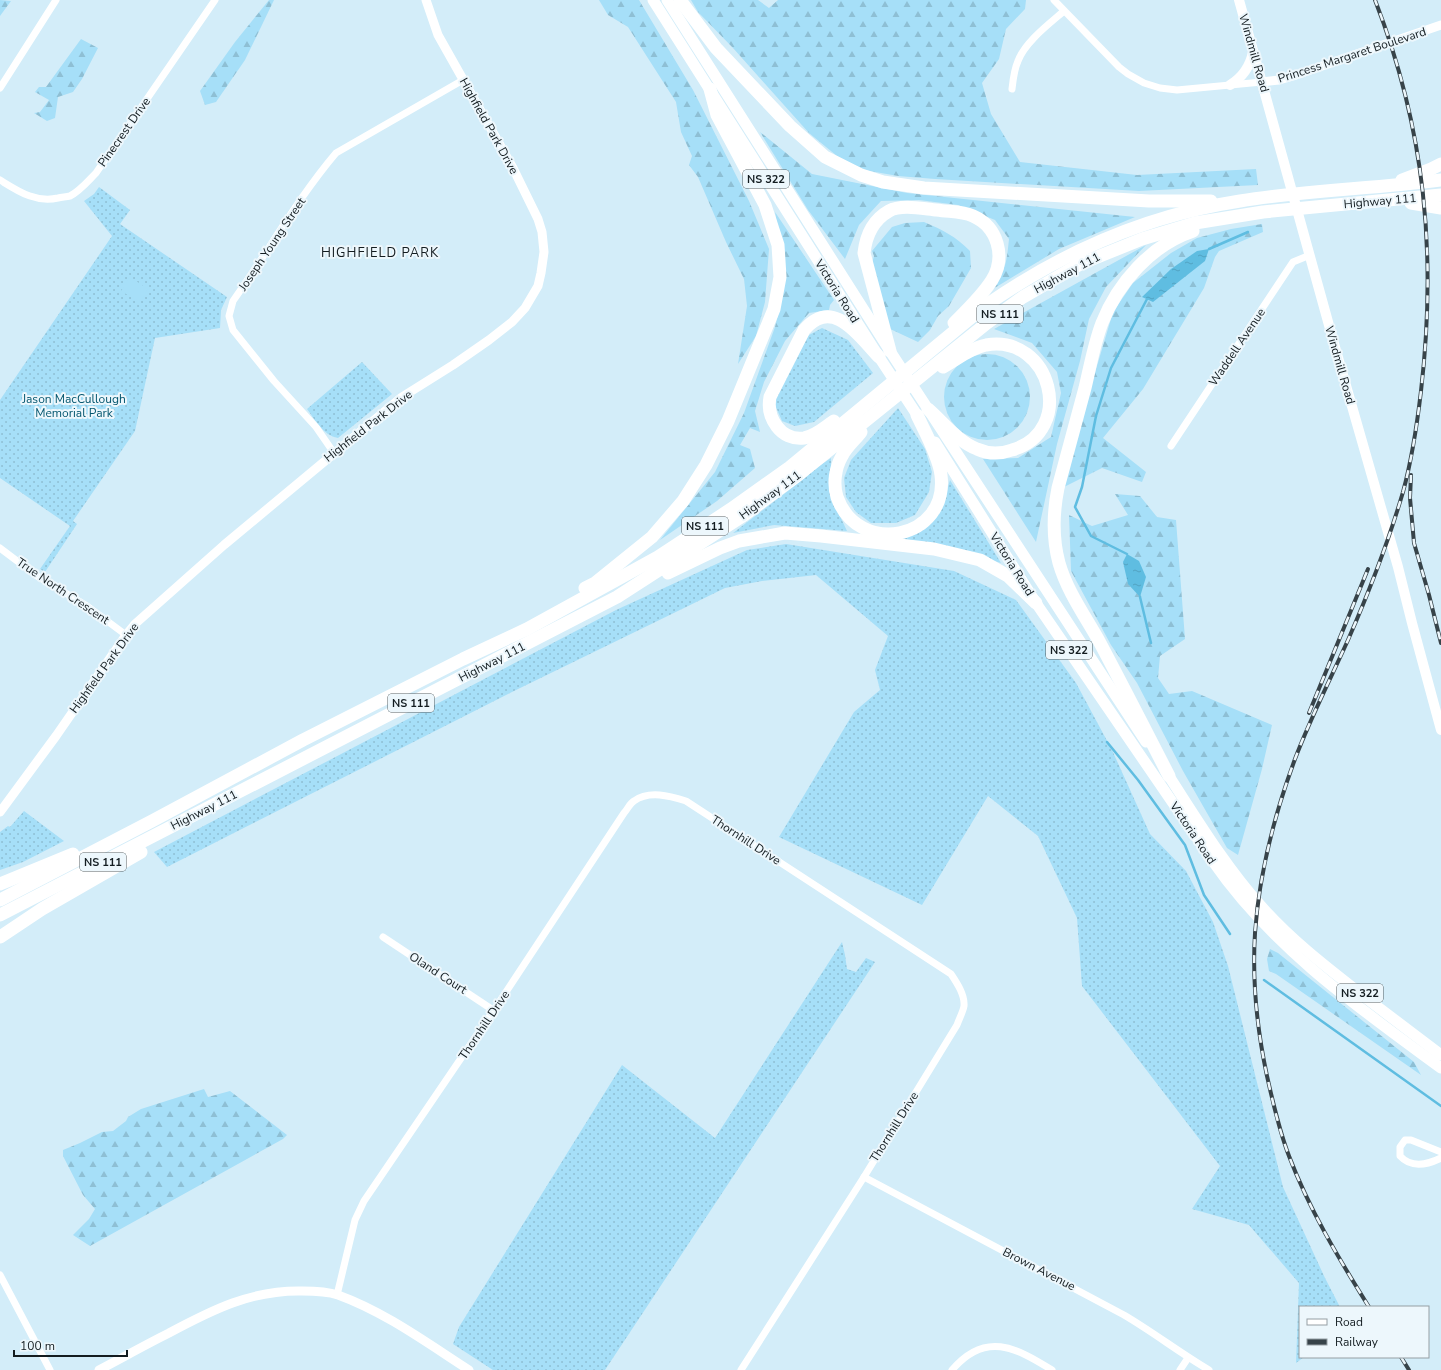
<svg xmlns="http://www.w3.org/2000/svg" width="1441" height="1370" font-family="'Nunito Sans',sans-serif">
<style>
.grass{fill:url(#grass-dots)}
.forest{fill:url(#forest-firs)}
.pitch{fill:#a6dff8}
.water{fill:url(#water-ripples)}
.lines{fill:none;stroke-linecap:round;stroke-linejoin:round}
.stream{stroke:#5fbde1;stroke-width:2.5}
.minor{stroke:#fff;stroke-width:7}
.tertiary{stroke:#fff;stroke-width:9}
.secondary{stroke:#fff;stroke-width:10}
.primary{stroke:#fff;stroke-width:11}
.motorway{stroke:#fff;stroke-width:13}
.rail-casing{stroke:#374349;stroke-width:4}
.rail{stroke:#edf7fc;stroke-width:2.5;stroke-dasharray:8;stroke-linecap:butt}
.labels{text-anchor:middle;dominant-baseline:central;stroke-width:4;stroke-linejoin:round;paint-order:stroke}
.shield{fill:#edf7fc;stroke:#545e62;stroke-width:1}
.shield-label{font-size:11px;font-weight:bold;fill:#131c20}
.street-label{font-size:12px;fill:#131c20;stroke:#edf7fc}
.park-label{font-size:12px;fill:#03566f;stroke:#edf7fc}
.neighbourhood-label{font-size:13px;letter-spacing:1px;fill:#131c20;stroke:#edf7fc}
</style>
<defs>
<pattern id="grass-dots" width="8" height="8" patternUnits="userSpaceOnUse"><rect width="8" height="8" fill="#a6dff8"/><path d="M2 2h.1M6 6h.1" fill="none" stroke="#8ebfd4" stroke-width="1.8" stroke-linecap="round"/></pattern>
<pattern id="forest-firs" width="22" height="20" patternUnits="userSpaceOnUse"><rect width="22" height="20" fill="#a6dff8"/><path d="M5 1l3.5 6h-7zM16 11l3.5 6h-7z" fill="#8ebfd4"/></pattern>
<pattern id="water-ripples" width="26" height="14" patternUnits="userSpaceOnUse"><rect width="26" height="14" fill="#5fbde1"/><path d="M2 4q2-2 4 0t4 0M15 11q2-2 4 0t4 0" fill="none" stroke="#52a2c1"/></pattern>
</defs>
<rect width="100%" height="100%" fill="#d3edf9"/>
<g class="grass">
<polygon points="99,187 130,210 120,224 227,297 221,310 220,328 155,338 135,431 73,521 77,524 45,572 40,569 70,526 0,478 0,400 112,236 84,201 94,194"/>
<polygon points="822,328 848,340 873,373 814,422 795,426 782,421 775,405 777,390 809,335"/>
<path d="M362 362 392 394 338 438C323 435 316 421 307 409Z"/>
<polygon points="898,408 925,449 932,472 929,492 915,515 896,523 871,523 856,512 846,497 844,478 851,460"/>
<polygon points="831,458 831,497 847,531 774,525 733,533 801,481 813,470"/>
<polygon points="950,480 1001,563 951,549 900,540 925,529 942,506"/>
<polygon points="786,544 954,571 1016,600 1076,683 1112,750 1150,834 1186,871 1213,922 1228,966 1283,1187 1325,1278 1340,1307 1300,1307 1300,1357 1304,1357 1296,1363 1299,1283 1249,1225 1192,1209 1220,1166 1082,986 1077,918 1038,836 988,796 922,905 779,837 854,712 880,690 875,670 888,636 816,575 762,581 725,588 514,691 167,867 154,852 616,610 747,550"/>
<polygon points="24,811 64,841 23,862 0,870 0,832 8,826 10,827"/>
<polygon points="842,942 845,955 847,969 856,972 866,958 875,962 605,1370 493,1370 453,1344 459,1327 622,1065 715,1138"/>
</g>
<g class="forest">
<polygon points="0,0 11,1 0,16"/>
<polygon points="269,0 274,0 245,60 216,102 205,105 200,91 235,42"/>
<polygon points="599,0 639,0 693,90 749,201 769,249 765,302 756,336 738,364 747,306 744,279 726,242 698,177 689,165 692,156 681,132 676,102 628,27 608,15"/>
<polygon points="691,0 758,0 769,8 778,0 1026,0 1025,9 1006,29 999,59 982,83 991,114 1020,162 1137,175 1256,169 1258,185 1139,191 935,179 898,176 864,170 837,156 809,133 733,48 698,12"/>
<polygon points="81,39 98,48 82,79 73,92 58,97 55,118 47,121 34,113 40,112 49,100 35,92 39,87 46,87"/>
<path d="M760 132 812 174 907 193 1135 217 1059 249 988 292C1006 270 1006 267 1009 239L995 220 958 205 919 200 881 201 859 225 845 259 808 210Z"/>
<polygon points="775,212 834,300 830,305 829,310 809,313 785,341 764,382 755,411 760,432 750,428 740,445 750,449 755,468 717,501 660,540 715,472 744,413 775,327 781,303 784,262"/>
<path d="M924 222C943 230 955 236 970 251L971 268 949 306 938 316 930 330 918 342 888 328 872 263 874 256 872 251 892 227 905 223Z"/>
<polygon points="1262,224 1263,232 1219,251 1215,257 1204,288 1143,389 1103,438 1146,472 1142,482 1102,468 1064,487 1078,430 1113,312 1133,283 1171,253 1197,238 1231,229"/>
<polygon points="1146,245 1106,287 1089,319 1080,361 1057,444 1036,542 983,459 1018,458 1051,437 1061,393 1057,372 1032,343 994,329"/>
<circle cx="987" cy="397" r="43"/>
<polygon points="1115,494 1140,496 1157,517 1176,520 1185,639 1160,656 1158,678 1169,694 1192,691 1272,725 1262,769 1238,855 1227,848 1183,771 1137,683 1111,645 1071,571 1069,515 1092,526 1128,515"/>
<polygon points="1270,949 1278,953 1414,1062 1421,1075 1276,974 1269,971 1267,959"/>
<polygon points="204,1089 208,1097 230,1091 287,1135 283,1139 90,1246 73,1235 89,1219 95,1209 83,1195 63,1156 63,1150 80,1143 102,1132 113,1131 126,1121 128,1117 141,1109"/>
</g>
<polygon class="pitch" points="130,277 148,289 140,302 121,291"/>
<g class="water">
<polygon points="1209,249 1205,261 1153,302 1142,297 1171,269 1197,251"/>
<polygon points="1127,554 1139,561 1146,577 1140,597 1128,584 1123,562"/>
</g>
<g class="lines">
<g class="stream">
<polyline points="1209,249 1248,232"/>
<polyline points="1127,554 1091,536 1075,507 1082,487 1096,416 1111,368 1147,299"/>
<polyline points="1140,597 1151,643"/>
<polyline points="1107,742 1138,780 1185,845 1204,895 1230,934"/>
<polyline points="1264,980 1441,1106"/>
</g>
<g class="minor">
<polyline points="1054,0 1119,67 1128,74 1144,83 1160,88 1177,90 1262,82"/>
<polyline points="0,88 56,0"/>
<path d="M1012 89C1013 80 1014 70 1018 61 1025 42 1049 24 1064 11"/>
<path d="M0 180C18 191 35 203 58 198 62 197 66 197 70 196 80 191 88 181 96 173L215 0"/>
<polyline points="1171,446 1293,262 1310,255"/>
<path d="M334 453 316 427 274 381 233 330 229 316 233 301C268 252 297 199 336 153L463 80"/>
<polyline points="0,548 37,576 87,606 126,635"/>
<polyline points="383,937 493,1010"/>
<path d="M1441 1152 1411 1140H1405L1400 1147V1156C1411 1168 1427 1165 1441 1158"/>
<path d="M864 1177 1124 1315C1153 1332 1180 1353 1209 1370"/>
<polyline points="0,1275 50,1370"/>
<path d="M337 1295 355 1220 364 1201 502 998 624 813C627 810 630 803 634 801 649 790 670 796 686 801L951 974C957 983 965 995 964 1006 963 1012 959 1019 957 1025L864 1177 741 1370"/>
<path d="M952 1370C985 1331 1015 1347 1052 1370"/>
<polyline points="1180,1370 1188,1358"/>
</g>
<g class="tertiary">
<polyline points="1262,82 1279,80 1293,76 1441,25"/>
<polyline points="0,812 56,736 126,635 135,624 224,545 402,397 453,365 489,340 512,322 525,308 538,286 541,273 544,252 542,232 538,219 513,168 438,35 426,0"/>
<path d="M99 1370C122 1358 145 1345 169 1333 212 1310 251 1290 302 1291 314 1291 326 1291 338 1295 385 1312 427 1343 469 1370"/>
</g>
<g class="secondary">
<polyline points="1239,0 1335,347 1398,567 1412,623 1441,730"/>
<path d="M1230 85C1243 77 1250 67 1253 52"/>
</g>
<g class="primary">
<polyline points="653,0 879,357 921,421"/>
<polyline points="667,0 890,351 1146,742"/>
<path d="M935 442 1036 603 1214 863C1273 948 1359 1008 1441 1068"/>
<path d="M1165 770C1195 816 1224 865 1261 906 1292 941 1329 969 1366 998 1391 1017 1416 1036 1441 1055"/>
</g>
<g class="motorway">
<polyline points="680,0 716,48 790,126 825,157 861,175 883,182 924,188 1149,201 1211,201"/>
<polyline points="1402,180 1431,169 1441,164"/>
<polyline points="1411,203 1441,208"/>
<path d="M890 351 864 253C866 235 873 220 889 211 901 204 924 209 937 210 949 212 962 211 973 216 998 227 1006 257 992 280 982 296 967 310 954 323"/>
<path d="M928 409C943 422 958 442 977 449 988 454 1001 454 1012 450 1076 432 1052 334 986 345 971 348 957 359 943 367"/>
<path d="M834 421C825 427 816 436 804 438 781 441 766 418 770 397L804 330C833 296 859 336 879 357"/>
<path d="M861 432C855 440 846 447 842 456 835 468 833 484 837 497 858 557 949 540 941 475 939 457 925 432 917 415"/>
<polyline points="668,573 720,548 739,541 785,533 821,536 934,549 980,560 1008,576 1036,603"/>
<polyline points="585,588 595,583 652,537 683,501 706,465 728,421 774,309 780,277 778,245 765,205 717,115 710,89"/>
<path d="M1169 776C1146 731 1123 686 1099 641 1085 616 1067 591 1059 563 1052 537 1053 513 1058 488 1067 454 1076 421 1085 388 1090 367 1094 344 1102 323 1118 283 1151 245 1193 231"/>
<polyline points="0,884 73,854"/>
<path d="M0 900 152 821 303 740 463 659 527 629 658 557 731 509 790 467 985 306C1061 253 1148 215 1240 201 1306 190 1374 189 1441 180"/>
<polyline points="0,915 617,597 744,515 802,472 987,323 1023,297 1080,264 1142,239 1195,223 1263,212 1441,195"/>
<polyline points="0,937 42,909 141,852"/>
</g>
<defs>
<g id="rail">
<polyline points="1411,475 1410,498 1414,543 1429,595 1441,643"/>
<polyline points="1309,713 1368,569"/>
<path d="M1369 1307C1339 1259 1309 1209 1289 1156 1279 1130 1273 1103 1267 1076 1257 1029 1252 981 1255 933 1259 875 1275 813 1295 759 1310 719 1330 680 1348 640 1369 592 1388 543 1403 492 1412 459 1417 425 1421 391 1437 253 1425 129 1375 0"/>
<polyline points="1401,1357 1409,1370"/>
</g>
</defs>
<use href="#rail" class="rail-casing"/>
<use href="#rail" class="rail"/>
</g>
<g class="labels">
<g class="shield">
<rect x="743" y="170" width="46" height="18" rx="3"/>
<rect x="977" y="305" width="46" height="18" rx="3"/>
<rect x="682" y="517" width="46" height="18" rx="3"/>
<rect x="1046" y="641" width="46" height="18" rx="3"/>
<rect x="388" y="694" width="46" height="18" rx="3"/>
<rect x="80" y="853" width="46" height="18" rx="3"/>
<rect x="1337" y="984" width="46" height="18" rx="3"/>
</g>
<g class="shield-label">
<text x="766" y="179">NS 322</text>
<text x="1000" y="314">NS 111</text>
<text x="705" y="526">NS 111</text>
<text x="1069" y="650">NS 322</text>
<text x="411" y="703">NS 111</text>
<text x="103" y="862">NS 111</text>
<text x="1360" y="993">NS 322</text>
</g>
<g class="street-label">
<text transform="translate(1254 53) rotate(74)">Windmill Road</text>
<text transform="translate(1352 55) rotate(-18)">Princess Margaret Boulevard</text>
<text transform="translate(489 126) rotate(61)">Highfield Park Drive</text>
<text transform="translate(124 132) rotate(-55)">Pinecrest Drive</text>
<text transform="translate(1380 201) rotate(-5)">Highway 111</text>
<text transform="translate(272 244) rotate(-56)">Joseph Young Street</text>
<text transform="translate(1067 273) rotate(-28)">Highway 111</text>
<text transform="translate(837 291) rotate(58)">Victoria Road</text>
<text transform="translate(1237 347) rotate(-56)">Waddell Avenue</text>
<text transform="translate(1340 365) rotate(74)">Windmill Road</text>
<text transform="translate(368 426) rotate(-38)">Highfield Park Drive</text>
<text transform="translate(770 495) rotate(-36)">Highway 111</text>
<text transform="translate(1012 564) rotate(58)">Victoria Road</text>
<text transform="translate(63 591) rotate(34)">True North Crescent</text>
<text transform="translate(492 662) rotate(-27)">Highway 111</text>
<text transform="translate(104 668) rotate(-54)">Highfield Park Drive</text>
<text transform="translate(204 810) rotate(-27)">Highway 111</text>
<text transform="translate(1193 833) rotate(56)">Victoria Road</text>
<text transform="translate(746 840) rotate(33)">Thornhill Drive</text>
<text transform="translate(438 973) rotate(33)">Oland Court</text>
<text transform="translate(484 1025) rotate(-56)">Thornhill Drive</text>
<text transform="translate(894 1127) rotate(-58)">Thornhill Drive</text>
<text transform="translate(1039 1269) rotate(27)">Brown Avenue</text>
</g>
<g class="park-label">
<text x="74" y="399">Jason MacCullough<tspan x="74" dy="14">Memorial Park</tspan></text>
</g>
<g class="neighbourhood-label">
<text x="380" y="253">HIGHFIELD PARK</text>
</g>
</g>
<rect x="1299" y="1306" width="130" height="52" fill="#edf7fc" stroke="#969fa4"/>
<rect x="1307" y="1319" width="20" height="6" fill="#ffffff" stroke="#969fa4"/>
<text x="1335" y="1326" font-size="12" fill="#131c20">Road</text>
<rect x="1307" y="1339" width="20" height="6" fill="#374349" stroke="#969fa4"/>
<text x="1335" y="1346" font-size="12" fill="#131c20">Railway</text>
<path d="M14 1350v6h113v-6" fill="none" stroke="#131c20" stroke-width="2"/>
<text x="20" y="1350" font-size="12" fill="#131c20" stroke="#edf7fc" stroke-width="3" paint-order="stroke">100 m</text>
</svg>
